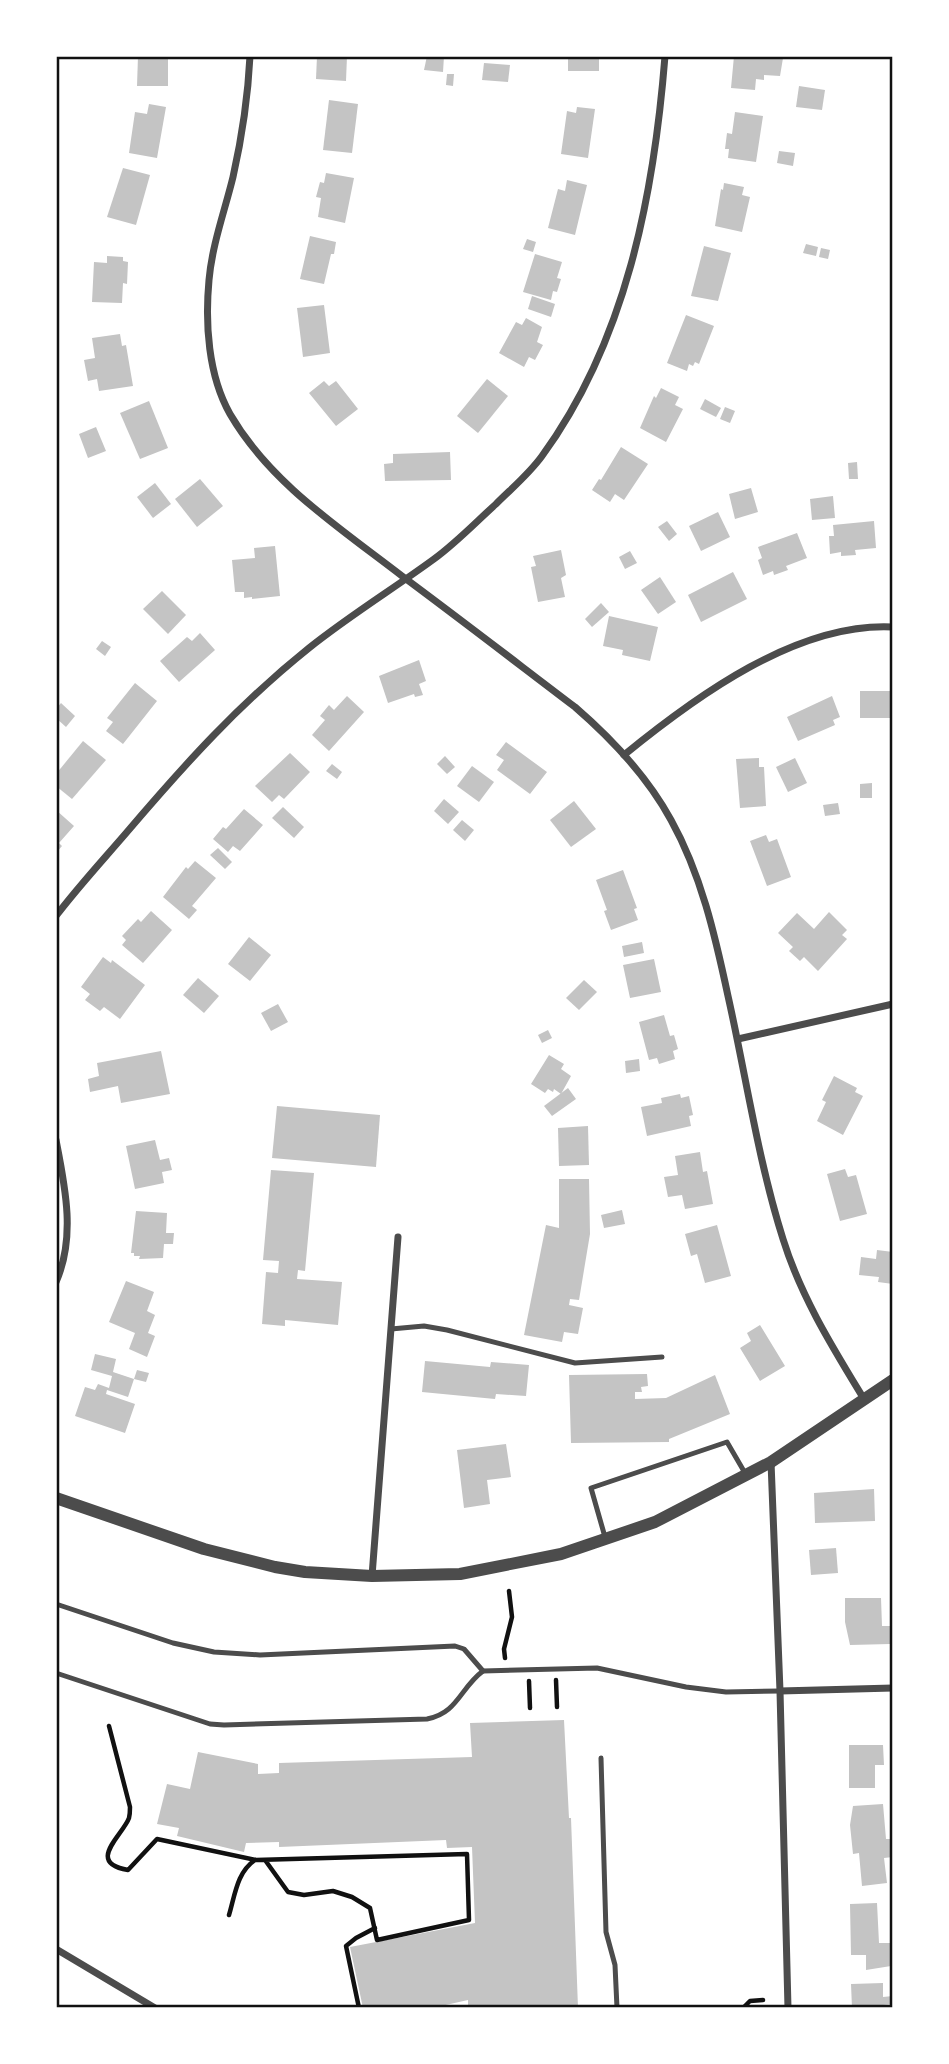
<svg xmlns="http://www.w3.org/2000/svg" width="949" height="2064" font-family="'Fira Sans',sans-serif">
<style>
.building{fill:#c4c4c4}
.lines{fill:none;stroke-linecap:round;stroke-linejoin:round}
.path{stroke:#111;stroke-width:4.5}
.service{stroke:#4c4c4c;stroke-width:5}
.minor{stroke:#4c4c4c;stroke-width:7}
.tertiary{stroke:#4c4c4c;stroke-width:12}
.neatline{fill:none;stroke:#111;stroke-width:2.5}
</style>
<rect width="100%" height="100%" fill="#fff"/>
<g class="building">
<polygon points="138,56 168,56 168,86 137,86"/>
<polygon points="317,56 347,56 346,81 316,79"/>
<polygon points="427,56 444,56 443,72 424,70"/>
<rect x="568" y="56" width="31" height="15"/>
<polygon points="734,56 783,58 780,76 764,75 764,80 756,79 755,90 731,88"/>
<polygon points="484,63 510,65 508,82 482,80"/>
<polygon points="447,74 454,74 453,86 446,85"/>
<polygon points="799,86 825,90 822,110 796,107"/>
<polygon points="329,100 358,104 352,153 323,150"/>
<polygon points="149,104 166,107 157,158 129,153 135,112 147,114"/>
<polygon points="577,107 595,109 588,158 561,154 567,111 576,113"/>
<polygon points="735,112 763,116 756,162 728,158 729,149 725,149 727,133 732,134"/>
<polygon points="779,151 795,153 793,166 777,163"/>
<polygon points="123,168 150,175 136,225 107,217"/>
<polygon points="326,173 354,178 345,223 318,217 321,198 316,197 320,182 324,183"/>
<polygon points="567,180 587,185 575,235 548,228 558,189 565,191"/>
<polygon points="724,183 744,187 742,195 750,197 742,232 715,226 721,189 723,190"/>
<polygon points="310,236 336,242 334,254 331,254 324,284 300,279"/>
<polygon points="527,239 536,242 533,252 523,249"/>
<polygon points="806,244 818,247 816,256 803,253"/>
<polygon points="704,246 731,253 718,301 691,296"/>
<polygon points="821,248 830,250 828,259 819,257"/>
<polygon points="535,254 562,262 557,278 561,279 557,292 553,291 551,300 523,292"/>
<polygon points="107,256 123,257 123,261 128,262 127,284 123,283 122,303 92,302 94,262 107,263"/>
<polygon points="532,296 555,304 551,317 528,309"/>
<polygon points="324,305 330,353 303,357 297,308"/>
<polygon points="686,315 714,326 699,364 695,362 693,366 689,364 687,371 667,363"/>
<polygon points="526,318 542,327 537,342 543,345 535,360 529,357 524,367 499,353 516,322 522,325"/>
<polygon points="120,334 122,346 126,345 133,386 99,391 97,379 88,381 84,360 95,358 92,338"/>
<polygon points="487,379 508,396 478,433 457,416"/>
<polygon points="324,381 329,386 336,381 358,409 336,426 309,393"/>
<polygon points="661,388 679,397 675,405 683,409 666,442 640,428 654,396 656,398"/>
<polygon points="705,399 721,408 716,417 700,409"/>
<polygon points="149,401 168,448 140,459 120,413"/>
<polygon points="725,407 735,411 730,423 720,419"/>
<polygon points="96,427 106,451 88,458 79,434"/>
<polygon points="621,447 648,464 624,500 615,494 610,502 592,490 599,479 601,480"/>
<polygon points="450,452 451,480 385,481 384,464 393,463 393,454"/>
<polygon points="857,462 858,479 849,479 848,463"/>
<polygon points="200,479 223,506 197,527 175,499"/>
<polygon points="155,483 171,504 153,518 137,497"/>
<polygon points="751,488 758,512 735,519 729,494"/>
<polygon points="833,496 835,518 812,520 810,499"/>
<polygon points="718,512 730,537 701,551 689,526"/>
<polygon points="667,521 677,534 669,541 658,527"/>
<polygon points="874,521 876,548 855,550 856,555 841,556 841,552 830,554 829,536 834,536 833,525"/>
<polygon points="797,533 807,558 786,566 788,570 774,575 773,571 763,575 758,560 762,558 758,547"/>
<polygon points="275,546 280,596 252,599 252,597 244,598 244,592 235,592 232,560 255,558 254,548"/>
<polygon points="561,550 566,575 561,578 565,597 538,602 531,567 536,566 533,556"/>
<polygon points="630,551 637,563 625,569 619,557"/>
<polygon points="733,572 747,599 701,622 688,595"/>
<polygon points="660,577 676,602 658,614 641,590"/>
<polygon points="162,591 186,615 168,634 143,609"/>
<polygon points="601,603 609,612 592,627 585,619"/>
<polygon points="609,616 658,627 650,661 622,655 623,650 603,646"/>
<polygon points="200,633 215,650 179,682 160,661 187,637 192,641"/>
<polygon points="102,641 111,647 105,656 96,649"/>
<polygon points="419,660 426,681 419,684 423,695 415,697 414,694 388,703 379,676"/>
<polygon points="135,683 157,701 123,744 106,731 113,722 107,718"/>
<rect x="860" y="691" width="33" height="27"/>
<polygon points="347,696 364,712 329,751 312,735 325,720 320,716 329,705 334,710"/>
<polygon points="832,696 840,717 833,720 835,725 798,741 787,717"/>
<polygon points="61,703 75,716 66,727 56,718 56,709"/>
<polygon points="83,741 106,760 72,799 56,786 56,774"/>
<polygon points="506,742 547,772 530,794 497,770 504,760 496,755"/>
<polygon points="290,753 310,772 284,799 279,795 272,802 255,786"/>
<polygon points="445,756 455,767 447,774 437,764"/>
<polygon points="759,758 759,767 764,767 766,806 740,808 736,759"/>
<polygon points="795,758 807,783 788,792 776,767"/>
<polygon points="332,764 342,772 337,779 326,771"/>
<polygon points="472,766 494,782 479,802 457,786"/>
<polygon points="872,783 872,798 860,798 860,784"/>
<polygon points="444,799 459,812 448,824 434,811"/>
<polygon points="574,801 596,829 571,847 550,820"/>
<polygon points="838,803 840,814 825,816 823,805"/>
<polygon points="283,807 304,827 294,838 272,818"/>
<polygon points="244,809 263,825 240,851 233,846 228,852 213,839 223,827 226,829"/>
<polygon points="56,810 74,826 59,843 62,846 56,853"/>
<polygon points="462,820 474,830 465,841 453,830"/>
<polygon points="766,835 769,842 777,839 791,877 767,886 750,841"/>
<polygon points="218,848 232,862 225,869 210,855"/>
<polygon points="195,861 216,878 192,906 197,910 189,919 163,897 186,867 188,869"/>
<polygon points="623,870 637,908 634,909 638,920 611,930 604,911 607,910 596,880"/>
<polygon points="151,911 172,930 143,963 122,945 126,940 122,936 138,919 141,922"/>
<polygon points="829,912 847,930 842,935 847,939 818,971 804,957 800,961 789,951 793,947 778,933 797,913 814,929"/>
<polygon points="249,937 271,955 250,981 228,964"/>
<polygon points="642,942 644,953 624,957 622,946"/>
<polygon points="103,957 111,963 112,960 145,985 120,1019 104,1007 100,1011 85,1000 90,994 81,987"/>
<polygon points="654,959 661,992 630,998 623,965"/>
<polygon points="198,978 219,996 204,1013 183,995"/>
<polygon points="584,980 597,992 579,1010 566,998"/>
<polygon points="278,1004 288,1022 271,1031 261,1013"/>
<polygon points="664,1015 670,1036 674,1035 678,1049 673,1051 675,1059 659,1064 657,1058 649,1060 639,1022"/>
<polygon points="548,1030 552,1038 542,1043 538,1035"/>
<polygon points="161,1051 170,1094 121,1103 118,1086 90,1092 88,1079 99,1076 97,1063"/>
<polygon points="549,1055 564,1064 561,1069 571,1076 561,1094 554,1089 553,1092 548,1089 545,1093 531,1084"/>
<polygon points="639,1059 640,1071 626,1073 625,1061"/>
<polygon points="834,1076 857,1088 855,1092 863,1096 843,1135 817,1121 826,1102 822,1100"/>
<polygon points="568,1088 576,1099 552,1116 544,1106"/>
<polygon points="680,1094 681,1098 689,1096 693,1115 689,1116 691,1126 647,1136 641,1107 662,1103 661,1098"/>
<polygon points="277,1106 380,1115 376,1167 272,1158"/>
<polygon points="588,1126 589,1165 559,1166 558,1128"/>
<polygon points="155,1140 160,1160 169,1158 172,1170 162,1172 164,1183 135,1189 126,1146"/>
<polygon points="700,1152 703,1172 707,1171 713,1204 685,1209 682,1195 668,1197 664,1177 678,1175 675,1156"/>
<polygon points="845,1169 848,1177 856,1175 867,1214 840,1221 827,1174"/>
<polygon points="271,1170 314,1173 305,1271 298,1270 297,1279 342,1282 338,1325 285,1320 285,1326 262,1324 266,1272 278,1273 279,1261 263,1260"/>
<polygon points="559,1179 589,1179 590,1234 579,1300 570,1299 569,1305 583,1308 578,1334 564,1332 562,1342 524,1335 546,1225 559,1228"/>
<polygon points="622,1210 625,1224 604,1228 601,1215"/>
<polygon points="136,1211 167,1213 166,1233 174,1233 173,1244 164,1244 163,1258 139,1259 140,1256 134,1256 134,1253 131,1253"/>
<polygon points="717,1225 731,1276 705,1283 697,1254 691,1256 685,1234"/>
<polygon points="877,1250 893,1252 893,1284 878,1282 879,1277 859,1275 861,1257 876,1259"/>
<polygon points="126,1281 154,1292 147,1311 155,1315 148,1333 155,1336 147,1357 129,1349 135,1333 109,1322"/>
<polygon points="760,1325 785,1366 760,1381 740,1348 751,1341 747,1333"/>
<polygon points="95,1354 116,1359 113,1372 134,1379 128,1397 107,1390 106,1394 135,1404 125,1433 75,1416 85,1387 95,1390 98,1384 109,1388 112,1376 91,1370"/>
<polygon points="425,1361 490,1367 491,1362 529,1365 526,1396 496,1394 495,1399 422,1392"/>
<polygon points="137,1370 149,1373 146,1382 134,1379"/>
<polygon points="647,1374 648,1386 641,1387 642,1392 635,1392 635,1399 666,1398 715,1375 730,1414 669,1439 669,1442 571,1443 569,1375"/>
<polygon points="506,1444 511,1477 487,1480 490,1504 464,1508 457,1450"/>
<polygon points="874,1489 875,1521 815,1523 814,1493"/>
<polygon points="836,1548 838,1573 811,1575 809,1550"/>
<polygon points="845,1598 881,1598 882,1626 890,1626 890,1644 850,1645 845,1622"/>
<polygon points="564,1720 569,1818 571,1818 578,2008 468,2008 468,2000 432,2008 363,2008 350,1947 475,1923 472,1847 447,1848 446,1840 279,1847 279,1842 246,1843 244,1852 177,1836 179,1828 157,1824 167,1784 190,1789 198,1752 258,1764 258,1774 279,1773 279,1763 472,1757 470,1723"/>
<polygon points="849,1745 883,1745 884,1765 875,1765 875,1788 849,1788"/>
<polygon points="883,1804 886,1839 893,1839 893,1857 884,1858 887,1883 862,1886 859,1853 853,1854 850,1825 853,1806"/>
<polygon points="877,1903 879,1943 890,1943 891,1966 866,1970 866,1955 851,1955 850,1904"/>
<polygon points="883,1983 883,1997 893,1996 893,2004 883,2005 883,2008 852,2008 851,1984"/>
</g>
<g class="lines">
<g class="path">
<polyline points="505,1658 504,1649 512,1617 509,1591"/>
<polyline points="556,1680 557,1707"/>
<polyline points="529,1681 530,1708"/>
<path d="M109 1726 130 1807C130 1811 130 1814 129 1818 123 1835 85 1863 128 1870L157 1839 256 1860 467 1854 469 1920 377 1940 370 1908 352 1897 333 1891 304 1895 288 1892 265 1860"/>
<path d="M229 1915C235 1895 237 1872 255 1860"/>
<polyline points="359,2008 346,1946 356,1938 375,1928"/>
<polyline points="743,2008 750,2001 763,2000"/>
</g>
<g class="service">
<polyline points="391,1329 424,1326 447,1330 575,1363 662,1357"/>
<polyline points="605,1537 591,1488 727,1442 745,1473"/>
<polyline points="56,1604 173,1643 214,1652 260,1655 455,1646 464,1649 483,1671"/>
<path d="M56 1673 210 1724 224 1725 427 1719C458 1713 460 1688 483 1671L597 1668 686 1687 726 1692 780 1691"/>
<polyline points="601,1758 606,1932 615,1965 617,2008"/>
</g>
<g class="minor">
<path d="M250 56C248 96 242 137 233 177 225 210 212 245 209 280 205 323 208 375 230 414 270 483 340 528 402 576 460 619 517 663 575 707 612 739 647 776 671 820 701 874 715 935 728 996 746 1076 758 1160 783 1239 801 1297 833 1348 864 1399"/>
<path d="M624 755C695 697 797 622 893 627"/>
<path d="M56 916C78 887 103 860 127 832 185 764 239 704 309 648 349 616 393 589 434 559 456 543 476 522 496 504 512 488 529 474 542 456 626 341 654 195 665 56"/>
<polyline points="738,1039 893,1004"/>
<path d="M56 1140C65 1186 76 1237 56 1282"/>
<polyline points="771,1462 780,1691 788,2008"/>
<polyline points="372,1576 398,1237"/>
<polyline points="780,1691 893,1688"/>
<polyline points="56,1949 155,2008"/>
</g>
<polyline class="tertiary" points="56,1498 204,1549 275,1567 305,1572 372,1576 460,1574 561,1554 655,1522 771,1462 893,1380"/>
</g>
<rect width="949" height="2064" fill="none" stroke="#ffffff" stroke-width="116"/>
<rect x="58" y="58" width="833" height="1948" class="neatline"/>
</svg>
